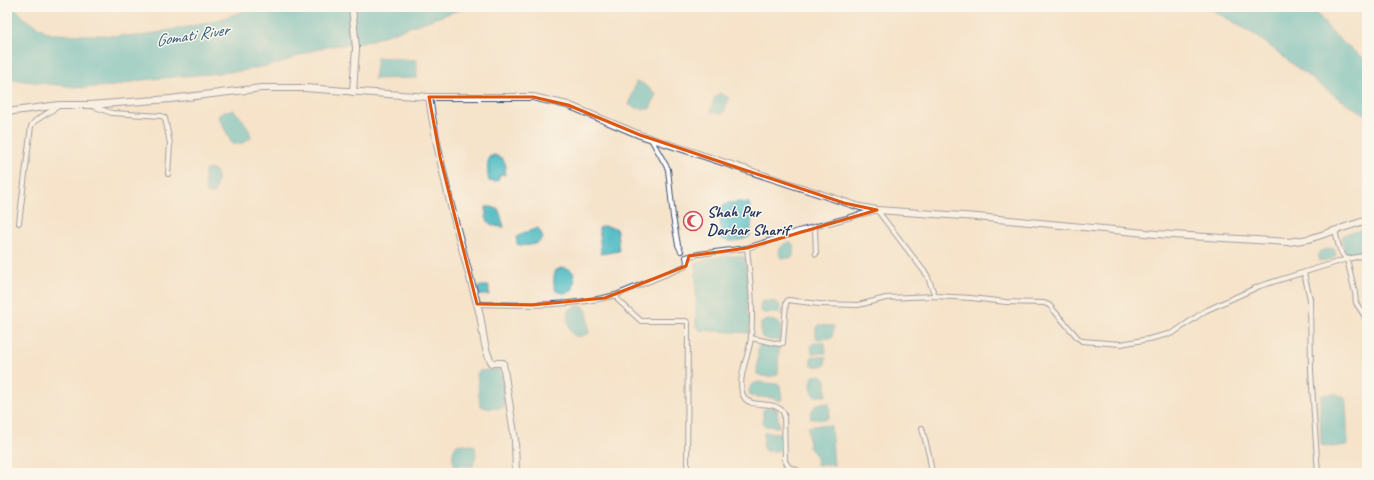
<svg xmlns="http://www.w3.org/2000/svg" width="1374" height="480" font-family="Caveat,sans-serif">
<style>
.water{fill:#4bbac2;stroke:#337490}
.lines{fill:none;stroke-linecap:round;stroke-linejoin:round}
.street-casing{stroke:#3c4a6e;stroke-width:6}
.secondary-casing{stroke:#3c4a6e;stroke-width:8}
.street{stroke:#fff;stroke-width:4}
.secondary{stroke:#fff;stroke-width:6}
.marked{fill:none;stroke:#de5710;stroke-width:3;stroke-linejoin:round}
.labels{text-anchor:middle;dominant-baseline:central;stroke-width:3;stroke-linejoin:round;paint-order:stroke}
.poi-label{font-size:16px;font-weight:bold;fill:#1b2f5e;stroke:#fbf7ec;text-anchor:start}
.water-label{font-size:17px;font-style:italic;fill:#29597c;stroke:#fbf7ec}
</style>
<rect width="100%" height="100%" fill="#fbf7ec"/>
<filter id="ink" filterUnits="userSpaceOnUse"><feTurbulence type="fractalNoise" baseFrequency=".025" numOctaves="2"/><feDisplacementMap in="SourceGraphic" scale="8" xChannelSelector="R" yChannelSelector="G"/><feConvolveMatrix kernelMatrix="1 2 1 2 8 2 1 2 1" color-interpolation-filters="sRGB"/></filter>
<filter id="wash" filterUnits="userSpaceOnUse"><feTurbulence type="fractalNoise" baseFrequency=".012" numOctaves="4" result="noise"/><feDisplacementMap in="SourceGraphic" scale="16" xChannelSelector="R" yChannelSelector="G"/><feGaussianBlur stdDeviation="0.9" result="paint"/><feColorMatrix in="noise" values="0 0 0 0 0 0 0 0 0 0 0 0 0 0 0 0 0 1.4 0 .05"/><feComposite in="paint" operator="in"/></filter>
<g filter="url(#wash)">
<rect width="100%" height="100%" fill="#f5e3ca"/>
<g class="water">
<polygon points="7,7 14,7 26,20 51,34 140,36 212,22 256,7 468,7 363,43 332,46 311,51 278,64 241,71 142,80 114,86 83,88 7,79"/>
<path d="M1206 7H1313C1329 31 1343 45 1367 60V115C1328 95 1296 66 1262 40 1244 28 1225 17 1206 7Z"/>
<polygon points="377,57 417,60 417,78 374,79"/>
<polygon points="636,82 642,83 656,94 650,109 637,108 629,105"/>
<polygon points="719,93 724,95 729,98 725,110 722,114 712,112 711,110 714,98"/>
<path d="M233 110C240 115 251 129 251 138L241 144H232L218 116 224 111Z"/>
<path d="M494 155 502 158 506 165 505 175 501 174 497 181H489C487 172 487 166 489 157Z"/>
<path d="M210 169 214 170C220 177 216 186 214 194H208L205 190V170Z"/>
<path d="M740 202 749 203C753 212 752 228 749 237 739 241 731 243 721 239L720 212 721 207 728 203Z"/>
<path d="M486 207H492L499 210 504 227C490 227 484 222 486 207Z"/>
<polygon points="603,226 616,228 617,231 619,251 601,254 599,228"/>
<path d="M538 228 541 233 543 239C537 245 524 247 517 244V237L523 233Z"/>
<polygon points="1367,230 1367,252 1350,256 1345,254 1342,242 1343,235 1351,232"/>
<path d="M790 242C796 245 794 252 792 258H781C776 251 782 243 790 242Z"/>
<polygon points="1333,248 1335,251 1336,256 1331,259 1320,261 1318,254 1320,251"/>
<polygon points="722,256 738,256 744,257 745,259 749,300 747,301 747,313 750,317 749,333 700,330 696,327 696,264 705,260"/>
<path d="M562 268C577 267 576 281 572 291L564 293 556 291C553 284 553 277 556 270Z"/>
<polygon points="482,286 489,286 489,295 478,295 478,287"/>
<path d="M764 301C774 301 782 301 780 313H764L760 310 761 302Z"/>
<path d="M576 306H583C590 312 588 324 589 333 576 340 569 336 568 321 567 319 567 314 568 312 569 309 573 308 576 306Z"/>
<path d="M767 320 776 321 781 325 780 340C774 340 766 341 761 336V323Z"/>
<polygon points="818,325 834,326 832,338 819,339 816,338 816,328"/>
<polygon points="814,343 825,343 826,353 812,353 811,345"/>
<path d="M764 345H773L779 348 778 374C772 378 763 377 757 374L758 348 759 346Z"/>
<polygon points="813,356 826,357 825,365 818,367 811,365 811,358"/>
<path d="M497 369 500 370C503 382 506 396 503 408 495 408 486 410 480 405L477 373 479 371Z"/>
<polygon points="820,375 824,377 826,380 826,396 815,396 812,394 811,384 813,376"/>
<polygon points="758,382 777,384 780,385 782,399 780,401 772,398 750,396 749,391 751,385"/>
<polygon points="1327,394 1337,394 1345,398 1346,403 1348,443 1347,445 1331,447 1321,445 1320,404 1321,396"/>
<path d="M822 403 829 404 830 407 829 417 827 419H811L810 417C812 410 814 404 822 403Z"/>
<polygon points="766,408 777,409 779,427 765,426 763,424 763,410"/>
<polygon points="821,425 831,426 834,465 819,465 817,464 815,454 809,447 808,427"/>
<path d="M764 432 780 433 782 435V447C778 453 771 451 765 451L763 447Z"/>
<path d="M464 444 475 446 476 455 473 466H455C452 459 452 451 456 445Z"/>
</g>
</g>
<g filter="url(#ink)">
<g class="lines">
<defs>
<g id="street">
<polyline points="92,106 112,113 162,116 165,118 170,144 168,174"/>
<polyline points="651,139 668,169 673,217 678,245 681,251"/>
<polyline points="19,223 31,126 35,121 57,107"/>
<polyline points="815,227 816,254"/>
<polyline points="747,248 799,231 877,210 927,275 935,296"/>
<polyline points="1367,255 1347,259 1355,293 1356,303 1364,315 1367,325"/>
<polyline points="1304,273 1310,299 1311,371 1318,473"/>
<path d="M616 295 686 266 687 262 686 257 699 254 747 248C750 277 754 308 751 337 750 354 735 381 744 397 751 410 776 398 784 414L785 461 789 467 797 470 798 473"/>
<path d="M477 304C521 305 573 307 616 295L618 300 641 321H686L688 323 687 473"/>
<path d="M751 338 779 344 783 343 786 303 788 300 819 304 858 305 886 298 935 296 971 298 1006 302 1044 303 1049 305 1078 338 1082 341 1121 344 1149 339 1173 333 1205 311 1260 286 1347 259C1338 252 1338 241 1335 230"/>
<polyline points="922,428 929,455 932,473"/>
</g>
<g id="secondary">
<polyline points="352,7 356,48 353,92"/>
<path d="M429 97C439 169 460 240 479 311 483 327 483 349 492 363H503L515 440 516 473"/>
<polyline points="7,112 59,105 89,105 170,99 262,88 305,88 429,97 533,97 568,105 640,135 860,207 877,210 977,217 1156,234 1288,242 1309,239 1367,220"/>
</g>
</defs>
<use href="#street" class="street-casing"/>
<use href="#secondary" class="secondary-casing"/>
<use href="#street" class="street"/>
<use href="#secondary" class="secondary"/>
</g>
</g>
<path d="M0 0H1374V480H0ZM429 97H533L568 105 640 135 844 203 877 210 747 248 689 256 686 266 605 298 532 305 477 304 440 157Z" fill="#f5e3ca" fill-opacity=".55" fill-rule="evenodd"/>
<path class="marked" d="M429 97H533L568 105 640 135 844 203 877 210 747 248 689 256 686 266 605 298 532 305 477 304 440 157Z"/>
<defs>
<symbol id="mosque-ring" viewBox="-11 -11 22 22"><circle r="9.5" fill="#fbf7ec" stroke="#d1495b" stroke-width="1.5"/><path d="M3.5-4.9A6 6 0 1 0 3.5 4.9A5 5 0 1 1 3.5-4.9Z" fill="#d1495b"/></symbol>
</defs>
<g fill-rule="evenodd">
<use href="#mosque-ring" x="682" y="210" width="22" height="22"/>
</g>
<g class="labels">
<g class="poi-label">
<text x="707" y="212">Shah Pur<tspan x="707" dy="18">Darbar Sharif</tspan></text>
</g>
<g class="water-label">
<text transform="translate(192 35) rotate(-9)">Gomati River</text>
</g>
</g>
<rect width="1374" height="480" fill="none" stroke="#fbf7ec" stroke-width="24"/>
</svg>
